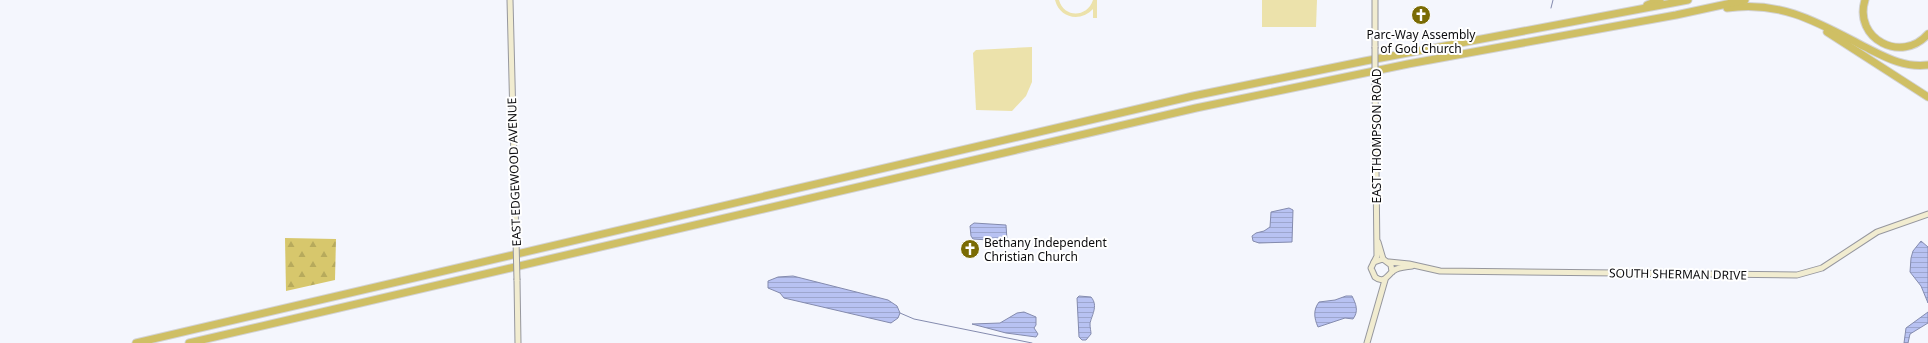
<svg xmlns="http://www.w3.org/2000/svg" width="1928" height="343" font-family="'Noto Sans',sans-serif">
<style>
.forest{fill:url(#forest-firs)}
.garden{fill:#ece2ab}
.water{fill:url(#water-rules);stroke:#848bae}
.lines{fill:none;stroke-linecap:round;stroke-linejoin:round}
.stream{stroke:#848bae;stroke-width:1}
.secondary-casing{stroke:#96979e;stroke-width:7}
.highway-casing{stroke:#d3d3d4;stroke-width:9}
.secondary{stroke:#f1ecd0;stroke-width:5}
.highway{stroke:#cfbf64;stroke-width:7}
.secondary-bridge-casing{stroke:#96979e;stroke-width:7;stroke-linecap:butt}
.secondary-bridge{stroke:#f1ecd0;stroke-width:5}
.labels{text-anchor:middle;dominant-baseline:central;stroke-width:4;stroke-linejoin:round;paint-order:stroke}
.poi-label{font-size:12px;fill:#0c0c0e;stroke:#fff}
.street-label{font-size:12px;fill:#0c0c0e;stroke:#fff}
</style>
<defs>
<pattern id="forest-firs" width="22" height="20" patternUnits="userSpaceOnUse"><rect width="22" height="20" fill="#d7c76c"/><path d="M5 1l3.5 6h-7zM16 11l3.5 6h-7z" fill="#b7aa5c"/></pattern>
<pattern id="water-rules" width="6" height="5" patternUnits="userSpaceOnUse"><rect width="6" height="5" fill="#b8c2f2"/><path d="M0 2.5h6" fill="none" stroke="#9da6ce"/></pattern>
</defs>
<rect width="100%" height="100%" fill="#f4f6fd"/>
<polygon class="forest" points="285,238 336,239 335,280 286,291"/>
<g class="garden">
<path d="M1055 0H1059C1064 18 1087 18 1093 0H1097V18H1093V9C1081 22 1060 19 1055 0Z"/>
<polygon points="1262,0 1317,0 1316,27 1262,27"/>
<polygon points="1032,47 1032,82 1026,96 1012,111 976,110 973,53 976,50"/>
</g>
<g class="water">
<polygon points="1289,208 1293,210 1292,242 1259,243 1253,241 1252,236 1256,233 1264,231 1270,227 1271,212"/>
<polygon points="974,223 1006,225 1007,240 1005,241 973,239 971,236 970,226"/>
<polygon points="1921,241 1928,247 1928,303 1921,286 1910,272 1911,258 1913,251"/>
<polygon points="793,276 888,300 897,306 900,313 898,318 891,323 784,298 780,293 768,288 768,281 778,277"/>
<path d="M1079 296 1091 297C1099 306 1091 316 1090 324 1090 328 1091 331 1091 334L1086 340H1082L1079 337 1077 298Z"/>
<path d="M1346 296H1352C1356 304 1359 311 1353 319L1345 318 1318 327C1314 318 1313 310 1319 302L1335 300Z"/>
<polygon points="1024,312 1036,317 1036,325 1034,328 1038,334 1036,337 1006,333 972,324 1000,323 1017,313"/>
<polygon points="1928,312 1928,323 1910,334 1908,343 1904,343 1906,328"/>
</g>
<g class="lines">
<g class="stream">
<polyline points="1551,8 1553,0"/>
<polyline points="900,313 914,319 1032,343"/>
</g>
<defs>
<g id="secondary">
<polyline points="510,0 516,240"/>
<polyline points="1375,0 1375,47"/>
<polyline points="1378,242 1383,259"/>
<polyline points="1374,262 1377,256 1375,82"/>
<polyline points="1389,262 1409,264 1440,271 1797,275 1822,268 1877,232 1928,214"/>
<path d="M1392 272 1391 265 1383 259 1374 262 1371 268 1375 277C1384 284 1387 276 1393 271 1398 267 1406 267 1412 266"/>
<polyline points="517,280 518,343"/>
<polyline points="1367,343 1385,280"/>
</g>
<g id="highway">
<path d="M1865 0C1853 39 1902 64 1928 34"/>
<polyline points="1647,5 1660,0"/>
<path d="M1727 8C1781 0 1819 23 1865 47 1885 57 1904 68 1928 65"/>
<polyline points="1827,32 1928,97"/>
<polyline points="136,343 1193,96 1365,61 1688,0"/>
<polyline points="189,343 1196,108 1408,64 1676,15 1745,0"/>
</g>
</defs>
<use href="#secondary" class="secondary-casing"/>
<use href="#highway" class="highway-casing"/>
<use href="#secondary" class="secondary"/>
<use href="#highway" class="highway"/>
<defs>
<g id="secondary-bridge">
<polyline points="1375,47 1375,82"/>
<polyline points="516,240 517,280"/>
</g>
</defs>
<use href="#secondary-bridge" class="secondary-bridge-casing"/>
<use href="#secondary-bridge" class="secondary-bridge"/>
</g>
<defs>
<symbol id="church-disc" viewBox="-11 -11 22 22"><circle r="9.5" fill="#7a6b04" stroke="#fff"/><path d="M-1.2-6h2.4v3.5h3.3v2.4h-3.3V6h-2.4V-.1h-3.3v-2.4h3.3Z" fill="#fff"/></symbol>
</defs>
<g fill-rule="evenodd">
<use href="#church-disc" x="1410" y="4" width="22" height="22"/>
<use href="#church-disc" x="959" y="238" width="22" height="22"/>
</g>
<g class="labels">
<g class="poi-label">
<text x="1421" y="34">Parc-Way Assembly<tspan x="1421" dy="14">of God Church</tspan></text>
<text x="984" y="242" text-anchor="start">Bethany Independent<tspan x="984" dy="14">Christian Church</tspan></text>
</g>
<g class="street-label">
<text transform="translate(1376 136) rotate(-90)">EAST THOMPSON ROAD</text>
<text transform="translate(514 172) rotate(-92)">EAST EDGEWOOD AVENUE</text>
<text transform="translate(1678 274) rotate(1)">SOUTH SHERMAN DRIVE</text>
</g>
</g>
</svg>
